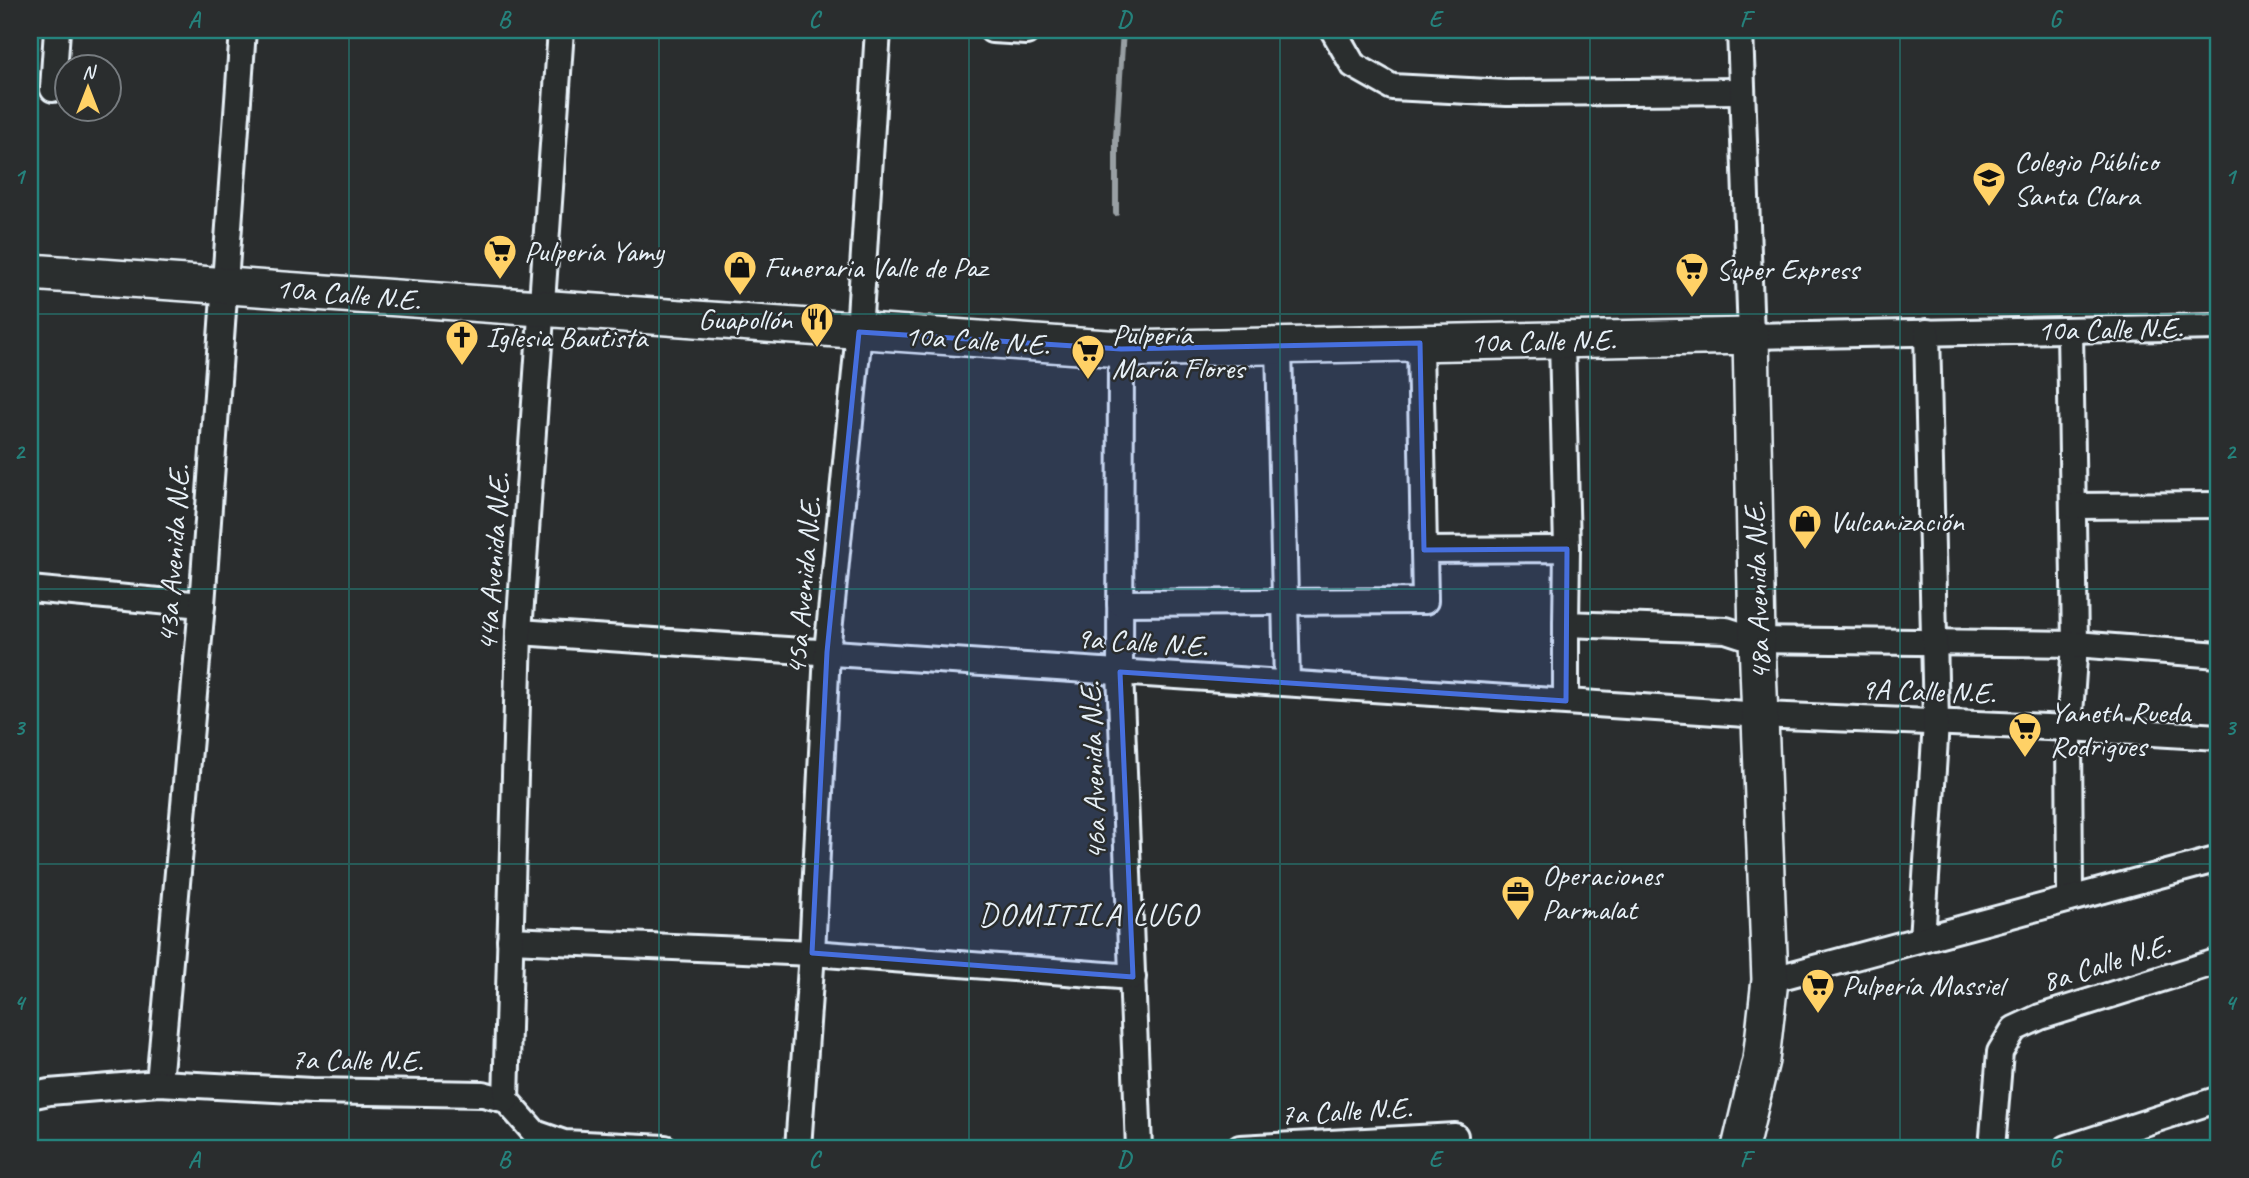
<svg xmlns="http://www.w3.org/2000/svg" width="2249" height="1178" font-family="Caveat,sans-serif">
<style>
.built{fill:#363a3b}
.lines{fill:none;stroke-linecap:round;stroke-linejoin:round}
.stream{stroke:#989fa3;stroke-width:6}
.street-casing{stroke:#e8f1f8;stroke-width:30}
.secondary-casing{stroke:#e8f1f8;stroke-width:40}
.street{stroke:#2a2d2e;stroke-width:24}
.secondary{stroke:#2a2d2e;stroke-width:35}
.marked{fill:#466fde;fill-opacity:0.2;stroke:#466fde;stroke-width:5;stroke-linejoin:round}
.grid{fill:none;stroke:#25827c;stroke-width:2;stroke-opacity:0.55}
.labels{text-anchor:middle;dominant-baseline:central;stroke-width:5;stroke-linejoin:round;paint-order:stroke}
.poi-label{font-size:30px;fill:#e8f1f8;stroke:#2a2d2e;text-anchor:start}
.street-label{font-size:30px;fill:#e8f1f8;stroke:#2a2d2e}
.neighbourhood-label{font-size:32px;letter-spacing:2px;fill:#e8f1f8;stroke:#2a2d2e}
.neatline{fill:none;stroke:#25827c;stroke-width:2.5}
.grid-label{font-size:23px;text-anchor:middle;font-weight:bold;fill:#25827c}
</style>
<rect width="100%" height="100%" fill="#2a2d2e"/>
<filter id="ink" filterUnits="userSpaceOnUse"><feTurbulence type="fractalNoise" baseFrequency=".0143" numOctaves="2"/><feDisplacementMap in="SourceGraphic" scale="14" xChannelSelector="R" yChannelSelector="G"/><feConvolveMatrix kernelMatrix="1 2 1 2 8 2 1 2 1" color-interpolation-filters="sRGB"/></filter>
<g filter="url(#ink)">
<polygon class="built" points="1701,1141 1699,1148 1578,1148"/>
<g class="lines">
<polyline class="stream" points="1116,213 1116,138 1123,30"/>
<defs>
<g id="street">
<polyline points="992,30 1026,32"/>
<polyline points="1333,30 1353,65 1392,87 1507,93 1741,91"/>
<polyline points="1740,30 1751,336 2219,327"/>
<polyline points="53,89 57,30"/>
<polyline points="2070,330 2075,644 2069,728 2070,897"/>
<polyline points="1562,340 1567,549"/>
<polyline points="1420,343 1424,550"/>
<polyline points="1279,346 1287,683"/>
<polyline points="1121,349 1120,672 1139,1148"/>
<polyline points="2073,506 2219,505"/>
<polyline points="30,589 202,605"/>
<polyline points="1120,603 1425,601 1424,550 1567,549 1566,624 1726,630 1757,640 2075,644 2219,655"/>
<polyline points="519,632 1761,715 2069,728 2219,737"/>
<polyline points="1566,701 1566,624"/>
<polyline points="1922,939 1936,723 1927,332"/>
<polyline points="510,940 812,953 1133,977"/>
<polyline points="1770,980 2219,859"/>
<polyline points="159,1083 202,605 243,30"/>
<polyline points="30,1096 49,1092 159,1083 312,1091 483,1094 506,1100 535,1133 564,1143 665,1148"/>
<polyline points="506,1100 519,632 561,30"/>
<polyline points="798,1148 812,953 827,652 859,332 878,30"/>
<polyline points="1240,1148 1455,1136"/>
<polyline points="1992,1148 2000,1052 2014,1029 2040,1017 2219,961"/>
<polyline points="2067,1148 2219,1099"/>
</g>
<polyline id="secondary" points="30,272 1121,349 1751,336 1757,640 1770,980 1761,1060 1740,1148"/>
</defs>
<use href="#street" class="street-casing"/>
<use href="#secondary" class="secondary-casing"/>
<use href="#street" class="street"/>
<use href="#secondary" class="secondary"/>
</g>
</g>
<path class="marked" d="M859 332 1121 349 1420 343 1424 550 1567 549 1566 701 1120 672 1133 977 812 953 827 652Z"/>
<path class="grid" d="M349 30V1148M659 30V1148M969 30V1148M1280 30V1148M1590 30V1148M1900 30V1148M30 314H2219M30 589H2219M30 864H2219"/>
<defs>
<symbol id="school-pin" viewBox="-11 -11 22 30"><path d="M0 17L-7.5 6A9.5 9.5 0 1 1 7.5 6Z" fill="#ffd166" stroke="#2a2d2e"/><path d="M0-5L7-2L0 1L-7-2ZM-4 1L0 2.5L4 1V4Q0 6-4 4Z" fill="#111"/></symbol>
<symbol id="supermarket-pin" viewBox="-11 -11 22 30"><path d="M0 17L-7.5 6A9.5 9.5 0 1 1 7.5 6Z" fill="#ffd166" stroke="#2a2d2e"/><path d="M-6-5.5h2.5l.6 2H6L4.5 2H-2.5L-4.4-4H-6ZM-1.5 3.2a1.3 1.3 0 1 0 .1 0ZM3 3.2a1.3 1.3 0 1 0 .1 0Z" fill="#111"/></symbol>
<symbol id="shop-pin" viewBox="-11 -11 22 30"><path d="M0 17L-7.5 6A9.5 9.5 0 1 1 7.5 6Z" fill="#ffd166" stroke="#2a2d2e"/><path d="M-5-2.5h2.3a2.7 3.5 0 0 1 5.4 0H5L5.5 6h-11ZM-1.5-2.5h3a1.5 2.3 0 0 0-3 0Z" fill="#111"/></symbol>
<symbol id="restaurant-pin" viewBox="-11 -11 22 30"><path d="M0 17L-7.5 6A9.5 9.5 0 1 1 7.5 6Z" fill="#ffd166" stroke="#2a2d2e"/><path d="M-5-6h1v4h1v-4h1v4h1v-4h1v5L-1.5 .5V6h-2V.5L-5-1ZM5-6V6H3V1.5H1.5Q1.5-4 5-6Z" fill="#111"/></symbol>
<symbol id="church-pin" viewBox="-11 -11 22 30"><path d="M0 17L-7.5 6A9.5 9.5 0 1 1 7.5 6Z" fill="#ffd166" stroke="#2a2d2e"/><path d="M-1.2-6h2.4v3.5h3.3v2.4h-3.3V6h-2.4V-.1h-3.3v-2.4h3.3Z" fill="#111"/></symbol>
<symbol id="office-pin" viewBox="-11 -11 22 30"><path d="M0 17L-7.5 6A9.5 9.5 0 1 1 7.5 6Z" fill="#ffd166" stroke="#2a2d2e"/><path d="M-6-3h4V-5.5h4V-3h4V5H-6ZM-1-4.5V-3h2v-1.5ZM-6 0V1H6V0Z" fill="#111"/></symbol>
</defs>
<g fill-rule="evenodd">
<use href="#school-pin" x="1970" y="159" width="38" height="52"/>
<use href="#supermarket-pin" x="481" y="232" width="38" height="52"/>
<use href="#shop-pin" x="721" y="248" width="38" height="52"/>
<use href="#supermarket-pin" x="1673" y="250" width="38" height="52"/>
<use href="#restaurant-pin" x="798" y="300" width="38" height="52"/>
<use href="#church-pin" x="443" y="318" width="38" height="52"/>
<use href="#supermarket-pin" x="1069" y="332" width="38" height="52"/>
<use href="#shop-pin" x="1786" y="502" width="38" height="52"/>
<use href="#supermarket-pin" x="2006" y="710" width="38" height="52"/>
<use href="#office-pin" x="1499" y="873" width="38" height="52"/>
<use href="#supermarket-pin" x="1799" y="966" width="38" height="52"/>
</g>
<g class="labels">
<g class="poi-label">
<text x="2014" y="161">Colegio Público<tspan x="2014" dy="34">Santa Clara</tspan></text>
<text x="524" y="251">Pulpería Yamy</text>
<text x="764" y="267">Funeraria Valle de Paz</text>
<text x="1716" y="269">Super Express</text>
<text x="792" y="319" text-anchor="end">Guapollón</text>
<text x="1112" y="334">Pulpería<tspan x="1112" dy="34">María Flores</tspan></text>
<text x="486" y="337">Iglesia Bautista</text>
<text x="1829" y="521">Vulcanización</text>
<text x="2050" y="712">Yaneth Rueda<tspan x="2050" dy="34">Rodrigues</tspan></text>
<text x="1542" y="875">Operaciones<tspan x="1542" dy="34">Parmalat</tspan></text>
<text x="1842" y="985">Pulpería Massiel</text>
</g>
<g class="street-label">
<text transform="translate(348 294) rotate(5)">10a Calle N.E.</text>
<text transform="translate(2110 329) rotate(-1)">10a Calle N.E.</text>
<text transform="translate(977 340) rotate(4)">10a Calle N.E.</text>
<text transform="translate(1543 341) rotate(-1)">10a Calle N.E.</text>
<text transform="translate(173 554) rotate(-86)">43a Avenida N.E.</text>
<text transform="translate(493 562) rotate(-86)">44a Avenida N.E.</text>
<text transform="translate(803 586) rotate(-85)">45a Avenida N.E.</text>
<text transform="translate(1757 591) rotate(-92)">48a Avenida N.E.</text>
<text transform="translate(1142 642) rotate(4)">9a Calle N.E.</text>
<text transform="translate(1928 691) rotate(2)">9A Calle N.E.</text>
<text transform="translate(1093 771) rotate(-92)">46a Avenida N.E.</text>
<text transform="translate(2106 963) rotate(-17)">8a Calle N.E.</text>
<text transform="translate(357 1060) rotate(1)">7a Calle N.E.</text>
<text transform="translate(1346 1111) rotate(-3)">7a Calle N.E.</text>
</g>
<g class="neighbourhood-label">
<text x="1089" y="914">DOMITILA LUGO</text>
</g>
</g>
<rect width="2249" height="1178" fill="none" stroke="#2a2d2e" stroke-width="77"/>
<g transform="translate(88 88)"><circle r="33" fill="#2a2d2e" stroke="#767b7f" stroke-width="2"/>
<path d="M0-5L12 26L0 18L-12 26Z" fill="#ffd166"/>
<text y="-10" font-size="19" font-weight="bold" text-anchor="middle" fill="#e8f1f8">N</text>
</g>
<rect x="38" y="38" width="2172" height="1102" class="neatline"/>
<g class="grid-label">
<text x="194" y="27">A</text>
<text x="504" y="27">B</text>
<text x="814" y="27">C</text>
<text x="1124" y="27">D</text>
<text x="1435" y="27">E</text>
<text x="1745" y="27">F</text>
<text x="2055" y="27">G</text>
<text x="19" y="184">1</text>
<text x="2230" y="184">1</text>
<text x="19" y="459">2</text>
<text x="2230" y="459">2</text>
<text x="19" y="735">3</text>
<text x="2230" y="735">3</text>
<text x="19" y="1010">4</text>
<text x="2230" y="1010">4</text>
<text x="194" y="1167">A</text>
<text x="504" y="1167">B</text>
<text x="814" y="1167">C</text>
<text x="1124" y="1167">D</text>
<text x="1435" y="1167">E</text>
<text x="1745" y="1167">F</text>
<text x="2055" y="1167">G</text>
</g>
</svg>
